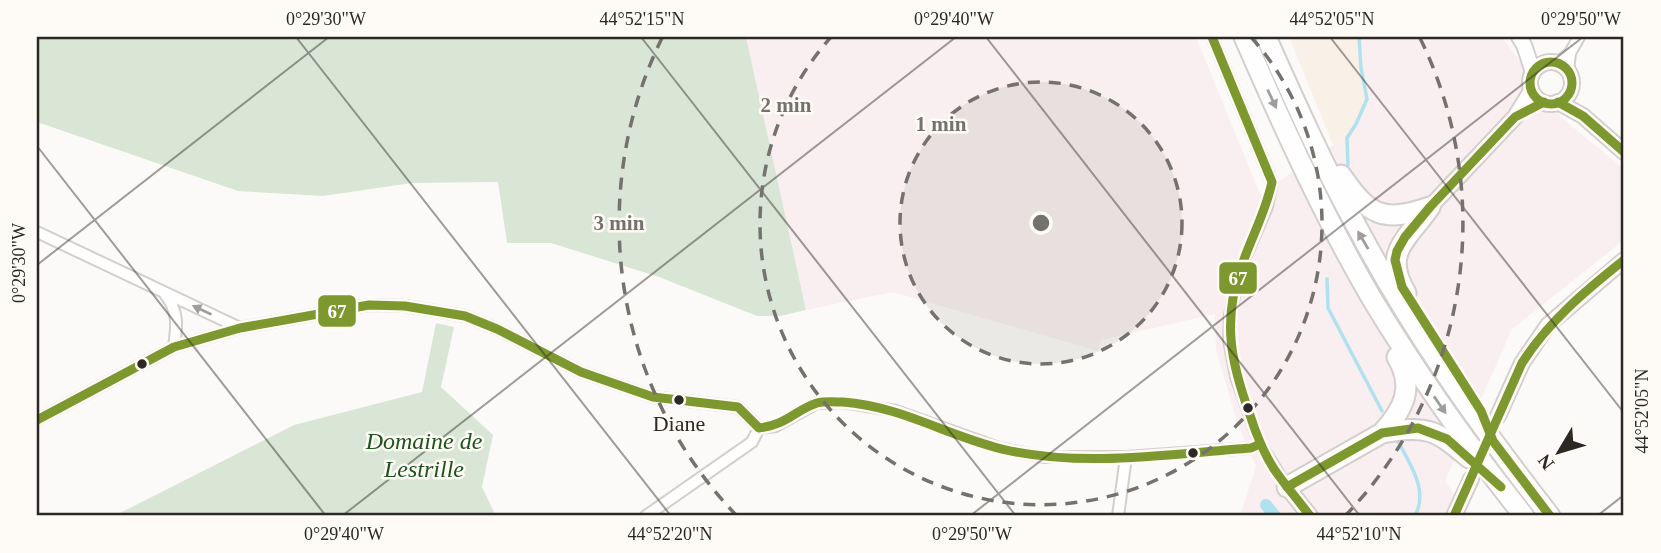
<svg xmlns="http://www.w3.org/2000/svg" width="1661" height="553" font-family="'Times New Roman',serif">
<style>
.commercial{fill:#f9eef0}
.built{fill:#f9f1e8}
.green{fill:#d9e6d6}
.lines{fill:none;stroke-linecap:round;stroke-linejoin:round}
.stream{stroke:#b0e1ef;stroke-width:3.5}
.canal{stroke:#b0e1ef;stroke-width:12}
.street-casing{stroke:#d2cfcc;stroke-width:14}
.secondary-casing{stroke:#d2cfcc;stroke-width:18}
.highway-casing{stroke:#d2cfcc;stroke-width:23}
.street{stroke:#fffefe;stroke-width:10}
.secondary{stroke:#fffefe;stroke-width:14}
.highway{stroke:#fffefe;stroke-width:19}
.bus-1-casing{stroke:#fefaf6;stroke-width:14}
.bus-1{stroke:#7c982e;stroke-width:9}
.oneway{fill:#a09e9c}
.ticks{fill:none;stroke:#2c2924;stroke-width:2;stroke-opacity:0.45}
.ring{fill:none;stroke:#75726e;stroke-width:3.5;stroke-dasharray:12 9}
.bus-dot{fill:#2c2924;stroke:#fefaf6;stroke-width:2.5}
.labels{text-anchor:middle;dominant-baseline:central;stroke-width:5;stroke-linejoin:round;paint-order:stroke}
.bus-label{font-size:22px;fill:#2c2924;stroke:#fefaf6}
.park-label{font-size:24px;font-style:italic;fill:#1c541b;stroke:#fefaf6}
.centre{fill:#75726e;stroke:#fefaf6;stroke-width:3.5}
.ring-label{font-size:21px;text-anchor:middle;font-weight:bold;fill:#75726e;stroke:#fefaf6;stroke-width:5;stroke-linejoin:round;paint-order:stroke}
.line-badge{stroke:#fefaf6;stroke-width:2.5}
.badge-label{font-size:19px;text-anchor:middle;font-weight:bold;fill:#fff}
.neatline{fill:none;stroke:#2c2924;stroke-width:2.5}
.ticks-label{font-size:18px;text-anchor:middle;fill:#2c2924}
</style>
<rect width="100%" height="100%" fill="#fcfaf8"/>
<polygon class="commercial" points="746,37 1196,37 1260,194 1350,134 1370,97 1360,37 1502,37 1563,119 1624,169 1624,240 1512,329 1445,481 1469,516 1240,516 1256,466 1238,425 1216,350 1215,314 1101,340 1098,351 892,292 806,310"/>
<polygon class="built" points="1289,37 1360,37 1370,97 1350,134 1333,145"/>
<g class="green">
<polygon points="37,37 746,37 806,310 780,316 757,316 659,277 551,243 507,243 498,182 412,183 323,196 238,191 37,122"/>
<polygon points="436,323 454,327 441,387 493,435 482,487 496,516 114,516 294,425 422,392"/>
</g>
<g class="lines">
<g class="stream">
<polyline points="1348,165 1347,138 1356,124 1367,99 1361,68 1359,37"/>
<polyline points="1327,279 1328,308 1382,411"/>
<path d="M1398 441C1410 465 1429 490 1415 516"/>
</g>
<polyline class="canal" points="1266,505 1275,516"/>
<defs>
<g id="street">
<polyline points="1212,37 1272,182 1267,207 1240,269 1230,315 1229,340 1236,377 1260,444 1287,487"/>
<polyline points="1557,63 1570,53 1579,37"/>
<polyline points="1568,72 1570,53"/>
<polyline points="37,232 240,328"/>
<path d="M165 294C179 312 177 326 174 347"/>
<polyline points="37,420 174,347 240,328 369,305 405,306 465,316 497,329 581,372 653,397 738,407 759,428 776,426 817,403 843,402 896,411 999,448 1044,457 1126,457 1251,448 1260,444"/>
<polyline points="646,516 752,442 759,428"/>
<polyline points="1118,516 1126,457"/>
</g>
<g id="secondary">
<polyline points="1519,37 1524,45 1533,72"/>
<circle cx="1551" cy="83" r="21"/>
<polyline points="1558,102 1583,116 1624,152"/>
<polyline points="1430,207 1515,117 1531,91"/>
<polyline points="1498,416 1522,363 1548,325 1624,260"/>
<polyline points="1287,487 1310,516"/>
<polyline points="1454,516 1471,479"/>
</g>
<g id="highway">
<path d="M1244 37C1283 126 1323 215 1372 299 1418 375 1469 447 1524 516"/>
<path d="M1266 37C1295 102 1324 167 1358 229 1412 331 1479 425 1550 516"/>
<path d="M1341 175C1369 216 1383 223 1430 207"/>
<path d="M1406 293C1381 252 1409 238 1430 207"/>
<path d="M1382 433C1427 425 1435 429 1469 458"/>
<path d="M1287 487 1382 433C1404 409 1415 387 1397 357"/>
</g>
</defs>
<use href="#street" class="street-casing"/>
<use href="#secondary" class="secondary-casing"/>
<use href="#highway" class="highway-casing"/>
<use href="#street" class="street"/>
<use href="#secondary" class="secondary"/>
<use href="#highway" class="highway"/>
<defs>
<g id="bus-1">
<path d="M1212 37 1272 182C1265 215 1251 237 1241 268 1222 321 1231 363 1250 415 1256 434 1263 452 1274 469 1285 485 1298 500 1310 516"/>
<circle cx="1551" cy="83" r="21"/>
<polyline points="1544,102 1515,117 1430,207 1405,237 1397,251 1395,260 1402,287 1481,411 1493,441 1550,516"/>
<polyline points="1558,102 1583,116 1624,152"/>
<path d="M37 420 174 347 240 328 369 305 405 306 465 316 497 329 581 372 653 397 738 407 759 428C787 425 795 410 817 403 824 401 836 402 843 402 900 406 948 436 1002 449 1082 468 1169 454 1251 448L1260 444"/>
<polyline points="1287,487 1382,433 1418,428 1447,439 1501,487"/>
<path d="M1454 516 1522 363C1549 321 1585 291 1624 260"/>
</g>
</defs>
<use href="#bus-1" class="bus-1-casing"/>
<use href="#bus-1" class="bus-1"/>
</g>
<defs><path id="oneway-solid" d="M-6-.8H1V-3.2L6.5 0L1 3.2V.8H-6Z" transform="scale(1.75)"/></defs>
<g class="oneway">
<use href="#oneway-solid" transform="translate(1272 99) rotate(65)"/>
<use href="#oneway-solid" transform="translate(1363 240) rotate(-120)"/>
<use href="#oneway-solid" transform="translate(202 310) rotate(-155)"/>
<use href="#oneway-solid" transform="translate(1440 405) rotate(55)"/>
</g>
<path class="ticks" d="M296 37 671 516M641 37 1016 516M986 37 1360 516M1330 37 1624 413M37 146 326 516M37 265 329 37M342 516 956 37M970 516 1583 37M1597 516 1624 495"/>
<circle cx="1041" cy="223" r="141" fill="#75726e" fill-opacity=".12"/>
<g class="ring">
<circle cx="1041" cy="223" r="141"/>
<path d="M1251 37A281 281 0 1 1 831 37"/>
<path d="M737 516A422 422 0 0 1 662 38M1420 38A422 422 0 0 1 1345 516"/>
</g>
<g class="bus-dot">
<circle cx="142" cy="364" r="6"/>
<circle cx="679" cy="400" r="6"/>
<circle cx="1248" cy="408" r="6"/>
<circle cx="1193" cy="453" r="6"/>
</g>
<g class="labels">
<g class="bus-label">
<text x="679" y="423">Diane</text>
</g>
<g class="park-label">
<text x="424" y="441">Domaine de<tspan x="424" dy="28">Lestrille</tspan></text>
</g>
</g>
<circle cx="1041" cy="223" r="10" class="centre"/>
<g class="ring-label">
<text x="786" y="112">2 min</text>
<text x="941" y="131">1 min</text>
<text x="619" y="230">3 min</text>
</g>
<g class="line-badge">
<rect x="1218" y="261" width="40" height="34" rx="7" fill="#7c982e"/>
<rect x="317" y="294" width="40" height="34" rx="7" fill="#7c982e"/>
</g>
<g class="badge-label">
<text x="1238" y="285">67</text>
<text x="337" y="318">67</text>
</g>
<rect width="1661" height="553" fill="none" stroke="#fefaf6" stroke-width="77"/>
<g transform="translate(1559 452) rotate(232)" stroke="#fefaf6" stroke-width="5" paint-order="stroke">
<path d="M0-5L12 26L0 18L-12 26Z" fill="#2c2924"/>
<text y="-10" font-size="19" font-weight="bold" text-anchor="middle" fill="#2c2924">N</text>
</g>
<rect x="38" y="38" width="1584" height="476" class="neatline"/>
<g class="ticks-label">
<text x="326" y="25">0°29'30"W</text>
<text x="642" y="25">44°52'15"N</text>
<text x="954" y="25">0°29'40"W</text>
<text x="1332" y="25">44°52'05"N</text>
<text x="1581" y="25">0°29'50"W</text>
<text transform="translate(19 263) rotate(-90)" y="6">0°29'30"W</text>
<text transform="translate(1642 411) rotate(-90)" y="6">44°52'05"N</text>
<text x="344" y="540">0°29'40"W</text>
<text x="670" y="540">44°52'20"N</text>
<text x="972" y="540">0°29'50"W</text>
<text x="1359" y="540">44°52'10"N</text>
</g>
</svg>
